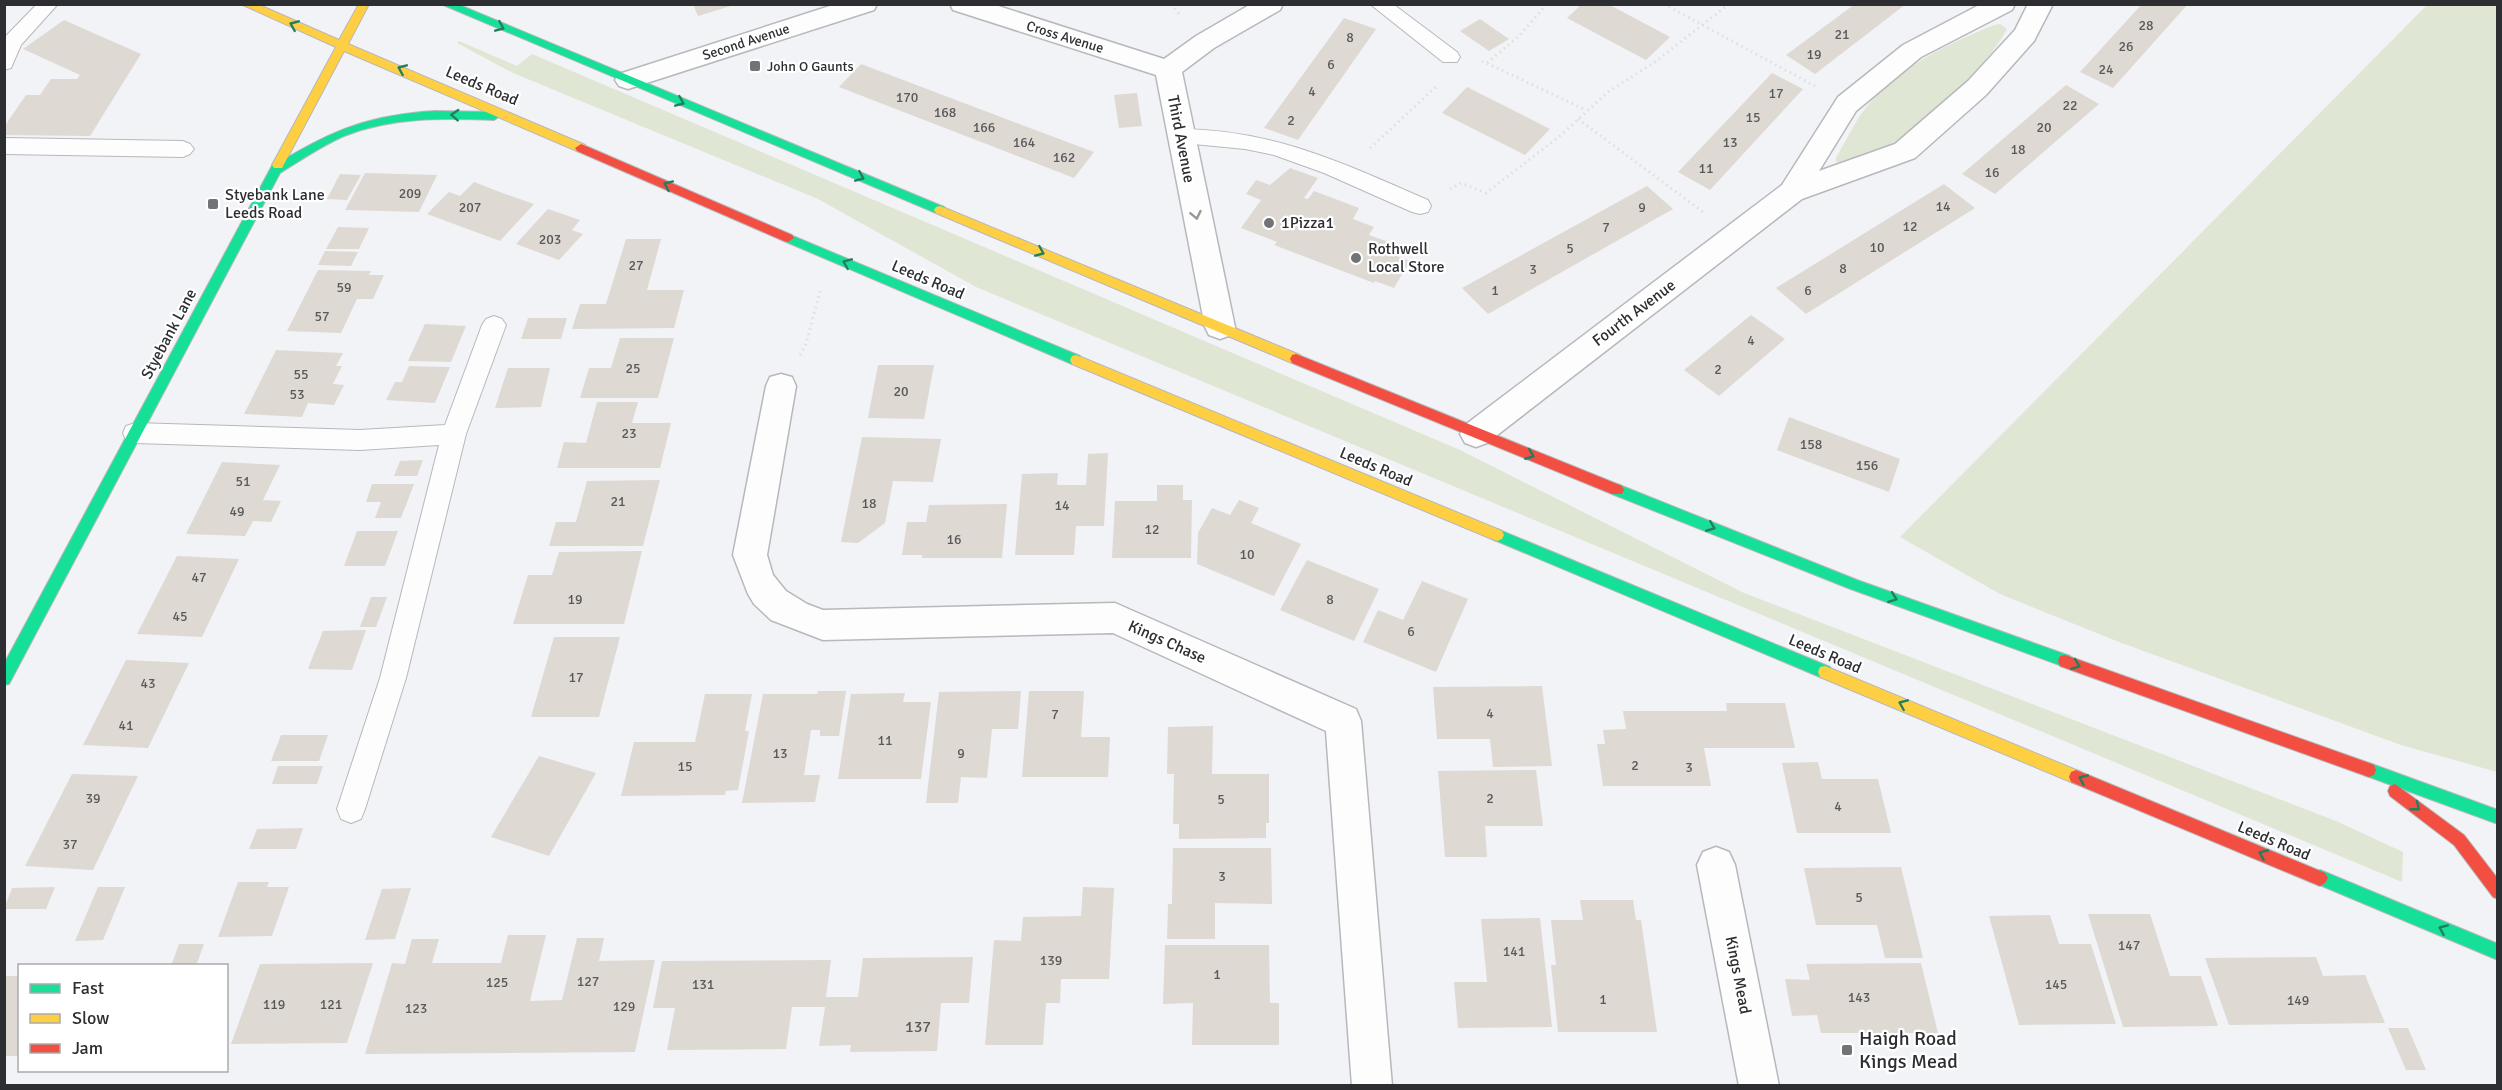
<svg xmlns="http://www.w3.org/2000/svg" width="2502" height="1090" font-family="Signika,sans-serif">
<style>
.green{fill:#e0e6d4}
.building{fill:#dfd9d3}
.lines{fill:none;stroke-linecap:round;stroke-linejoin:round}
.lane-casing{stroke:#b7b8bb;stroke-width:2}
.street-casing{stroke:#b7b8bb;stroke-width:3}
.fast-casing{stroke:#b7b8bb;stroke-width:2}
.slow-casing{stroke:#b7b8bb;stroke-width:2}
.jam-casing{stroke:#b7b8bb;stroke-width:2}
.path{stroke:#dfdfe1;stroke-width:3;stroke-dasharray:1.5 4;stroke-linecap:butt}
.lane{fill:#fdfdfe;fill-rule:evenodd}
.street{fill:#fdfdfe;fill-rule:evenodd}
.fast{fill:#16e098;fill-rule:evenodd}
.slow{fill:#ffcf43;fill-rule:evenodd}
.jam{fill:#f24e42;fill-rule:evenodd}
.oneway{stroke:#237e5f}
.oneway2{stroke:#959698}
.poi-dot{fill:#727376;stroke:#fff;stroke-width:2}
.labels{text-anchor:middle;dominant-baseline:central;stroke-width:4.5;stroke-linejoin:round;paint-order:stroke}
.number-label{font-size:14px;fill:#5a595a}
.far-street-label{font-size:14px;fill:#2d2e31;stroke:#fff}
.far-poi-label{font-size:14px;fill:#2d2e31;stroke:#fff;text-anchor:start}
.street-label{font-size:16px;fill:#2d2e31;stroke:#fff}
.poi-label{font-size:16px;fill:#2d2e31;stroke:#fff;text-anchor:start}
.near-number-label{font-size:16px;fill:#5a595a}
.near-poi-label{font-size:20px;fill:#2d2e31;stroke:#fff;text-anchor:start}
</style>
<rect width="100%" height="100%" fill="#f1f3f7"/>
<g class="green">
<polygon points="2427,5 2497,5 2497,772 2401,745 2119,642 2000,594 1900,537"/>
<path d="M2000 24 2007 29C1987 67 1929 120 1893 143 1879 153 1858 157 1842 164L1836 162V158C1845 143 1853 125 1864 110 1896 68 1946 45 1994 25Z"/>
<polygon points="459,41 517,66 532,54 1460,450 1744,593 2336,821 2403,852 2402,882 976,287 818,199 513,73 457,43"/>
</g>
<g class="building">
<polygon points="693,4 734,4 734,5 698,16"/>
<polygon points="1582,4 1608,4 1670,37 1646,60 1567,18"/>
<polygon points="1855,4 1906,4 1815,74 1786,55"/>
<polygon points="2142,4 2188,4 2113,88 2080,72"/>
<polygon points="1344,18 1376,29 1298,140 1264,128"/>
<polygon points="1480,19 1509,39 1489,51 1460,31"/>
<polygon points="64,20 141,54 90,136 4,135 4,127 26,95 40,95 51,79 77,79 80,75 23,49"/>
<polygon points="861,64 1014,122 1094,152 1074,178 839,87"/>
<polygon points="1772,73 1803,89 1710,190 1678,172"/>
<polygon points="2066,85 2099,104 1995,194 1962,174"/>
<polygon points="1467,87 1550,129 1525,155 1442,113"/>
<polygon points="1137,93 1142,126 1119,128 1114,95"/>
<polygon points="1290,168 1318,178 1304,198 1308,199 1314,191 1359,208 1353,219 1374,227 1369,235 1397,245 1391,254 1410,261 1394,288 1375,281 1374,283 1274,245 1277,242 1241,228 1261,200 1246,194 1256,180 1270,185"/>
<polygon points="365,173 400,174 437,175 419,212 345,210"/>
<polygon points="340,174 361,175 347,200 327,199"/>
<polygon points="474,182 505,194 534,204 500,241 427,214 449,192 460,196"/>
<polygon points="1944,184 1975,208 1806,314 1776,288"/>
<polygon points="1647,186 1673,209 1488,314 1462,288"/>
<polygon points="548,209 580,220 572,230 583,234 559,260 516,244"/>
<polygon points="338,227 369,228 359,249 326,249"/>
<polygon points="626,239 661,239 647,290 684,290 674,328 572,329 580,304 606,304"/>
<polygon points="325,251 358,252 351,266 318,265"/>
<polygon points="318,270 371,271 369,275 384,275 373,299 357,299 341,333 287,331"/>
<polygon points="1751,315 1785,339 1719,396 1684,370"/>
<polygon points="528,318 567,318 561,339 521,339"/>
<polygon points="425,324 466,326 451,362 408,361"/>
<polygon points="620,338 674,338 658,398 580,398 589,368 611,368"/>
<polygon points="276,350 343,353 336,366 342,366 333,384 344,385 334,405 308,403 302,417 244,414"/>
<polygon points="878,365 934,365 924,419 868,418"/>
<polygon points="409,366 450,367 435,403 386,400 395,382 402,382"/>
<polygon points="508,368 550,368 541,407 495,408"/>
<polygon points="597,402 638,402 632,423 671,423 660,468 557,468 564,442 586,443"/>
<polygon points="1789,417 1900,459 1889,492 1777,450"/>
<polygon points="862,437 941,439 933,482 893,481 885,523 858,543 841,542"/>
<polygon points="1108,453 1104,526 1076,526 1074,555 1015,555 1022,474 1058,473 1057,485 1086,485 1088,454"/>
<polygon points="423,460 417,476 394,476 400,461"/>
<polygon points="222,462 280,465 263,500 281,501 271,522 253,521 245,536 186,534"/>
<polygon points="660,480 643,546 549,546 556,522 576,522 587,481"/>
<polygon points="372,484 414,484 401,518 375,518 381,502 366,502"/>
<polygon points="1157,485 1183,485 1183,500 1192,500 1191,558 1112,558 1115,501 1157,501"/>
<polygon points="1239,500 1259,508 1251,523 1301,544 1274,596 1197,564 1198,533 1212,508 1230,515"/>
<polygon points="1007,504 1002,558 922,558 922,555 902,555 907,522 926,522 929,505"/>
<polygon points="357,531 398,531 385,566 344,566"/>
<polygon points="642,551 624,624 513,624 528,575 552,575 559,552"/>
<polygon points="177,556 239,559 202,637 137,634"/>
<polygon points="1307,560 1379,589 1354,641 1280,610"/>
<polygon points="1422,581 1468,599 1436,672 1363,642 1378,610 1403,620"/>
<polygon points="371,597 387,597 376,627 360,627"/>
<polygon points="366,630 352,670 308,669 323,631"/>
<polygon points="554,637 620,637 599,717 531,717"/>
<polygon points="126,660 189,663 148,748 83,745"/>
<polygon points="1542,686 1552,766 1493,767 1490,739 1437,739 1433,687"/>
<polygon points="818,691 846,691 839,736 820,736 820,730 811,730 804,775 820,775 815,802 742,803 763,694 817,694"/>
<polygon points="1021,691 1018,729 992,729 987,778 961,777 958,803 926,803 939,692"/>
<polygon points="1029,691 1084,691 1081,737 1110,737 1108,777 1022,777"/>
<polygon points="905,693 903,702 931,702 921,779 838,779 851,694"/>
<polygon points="705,694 752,694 745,731 749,731 738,790 726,791 725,795 621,796 634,742 695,742"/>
<polygon points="1726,703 1785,703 1795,748 1704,748 1711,786 1603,786 1597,744 1605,744 1603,730 1626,729 1623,711 1727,711"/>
<polygon points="1213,726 1212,774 1269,774 1269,823 1266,823 1266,838 1179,839 1179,824 1173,824 1174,774 1167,774 1168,727"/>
<polygon points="281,735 328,735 319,761 271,761"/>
<polygon points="539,756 596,773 549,856 491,837"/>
<polygon points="1818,762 1822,779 1878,779 1891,833 1797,833 1782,763"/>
<polygon points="278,766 323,766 317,784 272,784"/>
<polygon points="1536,770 1543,826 1485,826 1487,857 1445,857 1438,771"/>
<polygon points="72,774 138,776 93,870 25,866"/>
<polygon points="303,828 296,849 249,849 257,829"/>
<polygon points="1173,848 1271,848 1272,904 1215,903 1215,939 1167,939 1168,904 1172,904"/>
<polygon points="1901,867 1923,958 1885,958 1877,925 1816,925 1804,868"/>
<polygon points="238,882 269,882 267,887 289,887 272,936 218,937"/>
<polygon points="55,887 46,909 4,909 12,888"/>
<polygon points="98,887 125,887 103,940 75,941"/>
<polygon points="1083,887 1114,888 1109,979 1061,979 1060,1003 1046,1003 1043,1045 985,1045 994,940 1021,941 1023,917 1081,916"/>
<polygon points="411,888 395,939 365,940 382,889"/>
<polygon points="1580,900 1633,900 1636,920 1641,920 1657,1032 1558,1032 1551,965 1556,965 1551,920 1583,920"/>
<polygon points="2088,914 2150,914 2170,976 2201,976 2218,1026 2123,1027"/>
<polygon points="2050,915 2059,944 2091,944 2116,1024 2019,1025 1989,916"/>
<polygon points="1540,918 1552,1027 1458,1028 1454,982 1487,982 1481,919"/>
<polygon points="508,935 546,935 530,1001 562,1000 577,938 604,938 599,961 655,960 635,1052 365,1054 392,963 405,964 412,939 439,939 432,963 501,963"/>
<polygon points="179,944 204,944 196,966 171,966"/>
<polygon points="1165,945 1269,945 1270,1003 1279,1003 1279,1045 1192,1045 1193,1003 1163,1004"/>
<polygon points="973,957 969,1003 941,1003 937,1051 850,1052 851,1045 819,1046 825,1007 792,1007 786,1049 667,1050 675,1008 653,1008 662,961 831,960 826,997 858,997 863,958"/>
<polygon points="2316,957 2323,976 2365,975 2385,1023 2229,1025 2205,958"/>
<polygon points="373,963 347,1043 231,1044 260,964"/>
<polygon points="1921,963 1938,1033 1821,1033 1817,1015 1792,1016 1785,979 1810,980 1806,964"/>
<rect x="4" y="976" width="16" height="80"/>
<polygon points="2388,1028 2408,1028 2426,1070 2406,1070"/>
</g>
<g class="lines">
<defs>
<g id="lane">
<polygon points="37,4 58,4 21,45 11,68 4,70 4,38"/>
<polygon points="1370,4 1393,4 1457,52 1460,57 1457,62 1443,62"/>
<path d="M1180 129C1275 130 1342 163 1428 200L1431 206 1428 212 1420 214 1412 212 1324 173 1274 155 1245 149 1173 142 1169 137 1173 132Z"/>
<polygon points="4,138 183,141 190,144 194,149 190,154 183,157 4,154"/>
<polygon points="494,316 502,319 506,325 466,434 406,678 365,809 361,819 351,823 341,819 337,809 380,678 439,445 360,450 135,443 126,440 123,433 126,426 135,423 360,430 445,425 482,325 486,319"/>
</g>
<g id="street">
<polygon points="836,4 877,4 874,10 628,89 619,86 615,80 619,74"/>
<polygon points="950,4 992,4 1164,59 1196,36 1251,4 1283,4 1280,10 1214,48 1182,72 1235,327 1231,335 1220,339 1209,335 1205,327 1156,75 953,10"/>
<polygon points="1981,4 2015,4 2012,10 1921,57 1856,111 1819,171 1895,144 1968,81 2015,30 2028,4 2053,4 2034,41 1986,95 1915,158 1802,199 1487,443 1476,447 1465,443 1460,434 1465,425 1782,185 1838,97 1903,45"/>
<polygon points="781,374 792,377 796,386 767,555 773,575 786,591 807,604 823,610 1115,603 1356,709 1361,721 1392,1086 1352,1086 1326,731 1113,633 823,640 771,620 754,604 748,594 733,555 766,386 770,377"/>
<polygon points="1716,847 1729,852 1735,865 1779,1086 1739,1086 1697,865 1703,852"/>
</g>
<g id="fast">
<polygon points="441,4 457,4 944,207 946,210 944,213 936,213"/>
<path d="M435 111 494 112 500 116 494 120C443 118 392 117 344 136 321 146 301 160 280 173L9 684 4 685V664L274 162H280C334 129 371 115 435 111Z"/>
<polygon points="788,234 1080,356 1082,360 1080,364 1072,364 784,241 782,238"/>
<polygon points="1617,484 1857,580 2070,656 2072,661 2070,666 2065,667 1848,588 1612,494 1610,490 1612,486"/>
<polygon points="1497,529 1830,667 1832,672 1830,677 1825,678 1820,677 1492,539 1490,535 1492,531"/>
<polygon points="2369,763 2498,810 2498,824 2364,775 2362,770 2364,765"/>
<polygon points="2320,870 2498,944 2498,960 2315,883 2312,878 2315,873"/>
</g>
<g id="slow">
<polygon points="241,4 257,4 339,40 359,4 369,4 348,44 585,145 587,148 581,152 577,151 344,51 282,168 274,168 272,165 336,47"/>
<polygon points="940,206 1300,355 1302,359 1300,363 1292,363 936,213 934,210 936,207"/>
<polygon points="1076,355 1502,531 1504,535 1502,539 1497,541 1492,539 1072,364 1070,360 1072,356"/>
<polygon points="1825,666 2081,772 2083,777 2081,782 2076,784 2071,782 1820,677 1818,672 1820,667"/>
</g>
<g id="jam">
<polygon points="581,144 792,235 794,238 788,242 784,241 577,151 575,148"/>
<polygon points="1296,354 1622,486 1624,490 1622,494 1612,494 1292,363 1290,359 1292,355"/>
<polygon points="2065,655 2369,763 2374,765 2376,770 2374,775 2369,777 2060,666 2058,661 2060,656"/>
<polygon points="2076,770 2325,873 2328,878 2325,883 2320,886 2071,782 2069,777 2071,772"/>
<polygon points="2395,784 2464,835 2498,879 2498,899 2493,897 2454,845 2390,796 2388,791 2390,786"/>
</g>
</defs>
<use href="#lane" class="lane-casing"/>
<use href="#street" class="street-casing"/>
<use href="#fast" class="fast-casing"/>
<use href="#slow" class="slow-casing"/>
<use href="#jam" class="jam-casing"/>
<g class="path">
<polyline points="1171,4 1180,15"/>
<polyline points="1664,4 1815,86"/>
<polyline points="1482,61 1586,110"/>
<polyline points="1487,63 1518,37 1547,4"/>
<polyline points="1578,119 1703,212"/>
<polyline points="1370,148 1437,86"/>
<polyline points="1450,189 1461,183 1486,193 1561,135 1608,92 1655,62 1729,4"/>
<polyline points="800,355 806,344 820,291"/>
</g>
<use href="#lane" class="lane"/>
<use href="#street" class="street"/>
<use href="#fast" class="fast"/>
<use href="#slow" class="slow"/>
<use href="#jam" class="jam"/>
</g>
<defs><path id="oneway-chevron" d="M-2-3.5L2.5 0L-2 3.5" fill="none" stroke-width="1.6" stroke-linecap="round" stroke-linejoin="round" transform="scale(1.5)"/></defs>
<g class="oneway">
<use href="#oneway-chevron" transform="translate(294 25) rotate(-157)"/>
<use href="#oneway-chevron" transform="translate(500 27) rotate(23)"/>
<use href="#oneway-chevron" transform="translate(402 69) rotate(-157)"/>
<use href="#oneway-chevron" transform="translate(680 102) rotate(23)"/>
<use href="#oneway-chevron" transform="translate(455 115) rotate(-177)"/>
<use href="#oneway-chevron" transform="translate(860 177) rotate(23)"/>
<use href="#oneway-chevron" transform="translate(668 185) rotate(-156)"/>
<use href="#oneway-chevron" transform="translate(1040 252) rotate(23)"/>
<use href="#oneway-chevron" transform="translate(847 263) rotate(-157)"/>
<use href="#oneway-chevron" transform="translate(1530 455) rotate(22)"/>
<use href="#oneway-chevron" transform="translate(1711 527) rotate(22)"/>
<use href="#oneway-chevron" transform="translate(1893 598) rotate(20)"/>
<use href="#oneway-chevron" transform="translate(2076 665) rotate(20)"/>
<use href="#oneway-chevron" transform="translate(1903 704) rotate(-157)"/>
<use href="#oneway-chevron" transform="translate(2083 779) rotate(-157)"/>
<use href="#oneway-chevron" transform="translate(2416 807) rotate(38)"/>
<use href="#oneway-chevron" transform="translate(2263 854) rotate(-157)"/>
<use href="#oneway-chevron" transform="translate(2443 929) rotate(-157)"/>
</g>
<use class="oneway2" href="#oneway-chevron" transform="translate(1196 215) rotate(78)"/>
<g class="poi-dot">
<rect x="749" y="60" width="12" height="12" rx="3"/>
<rect x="207" y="198" width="12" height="12" rx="3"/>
<circle cx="1269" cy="223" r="6"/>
<circle cx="1356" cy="258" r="6"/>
<rect x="1841" y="1044" width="12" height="12" rx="3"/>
</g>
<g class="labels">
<g class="number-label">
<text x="2146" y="25">28</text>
<text x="1842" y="34">21</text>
<text x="1350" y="37">8</text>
<text x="2126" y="46">26</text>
<text x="1814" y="54">19</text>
<text x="1331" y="64">6</text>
<text x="2106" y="69">24</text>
<text x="1312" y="91">4</text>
<text x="1776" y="93">17</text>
<text x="907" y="97">170</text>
<text x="2070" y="105">22</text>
<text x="945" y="112">168</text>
<text x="1753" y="117">15</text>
<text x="1291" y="120">2</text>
<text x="984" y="127">166</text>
<text x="2044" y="127">20</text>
<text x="1024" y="142">164</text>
<text x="1730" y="142">13</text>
<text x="2018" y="149">18</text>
<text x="1064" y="157">162</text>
<text x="1706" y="168">11</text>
<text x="1992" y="172">16</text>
<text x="410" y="193">209</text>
<text x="1943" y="206">14</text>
<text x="470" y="207">207</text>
<text x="1642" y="207">9</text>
<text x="1910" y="226">12</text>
<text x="1606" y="227">7</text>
<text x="550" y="239">203</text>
<text x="1877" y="247">10</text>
<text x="1570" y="248">5</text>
<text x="636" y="265">27</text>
<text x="1843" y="268">8</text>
<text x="1533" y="269">3</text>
<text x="344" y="287">59</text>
<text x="1495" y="290">1</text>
<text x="1808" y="290">6</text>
<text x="322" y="316">57</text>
<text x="1751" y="340">4</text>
<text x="633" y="368">25</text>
<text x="1718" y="369">2</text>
<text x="301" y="374">55</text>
<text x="901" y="391">20</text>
<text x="297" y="394">53</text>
<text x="629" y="433">23</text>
<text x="1811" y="444">158</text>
<text x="1867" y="465">156</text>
<text x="243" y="481">51</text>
<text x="618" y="501">21</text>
<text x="869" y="503">18</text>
<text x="1062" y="505">14</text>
<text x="237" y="511">49</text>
<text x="1152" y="529">12</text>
<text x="954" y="539">16</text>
<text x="1247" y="554">10</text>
<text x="199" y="577">47</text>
<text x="575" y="599">19</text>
<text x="1330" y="599">8</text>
<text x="180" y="616">45</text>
<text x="1411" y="631">6</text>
<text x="576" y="677">17</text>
<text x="148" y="683">43</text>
<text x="1490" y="713">4</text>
<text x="1055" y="714">7</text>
<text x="126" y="725">41</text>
<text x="885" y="740">11</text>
<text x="780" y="753">13</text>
<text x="961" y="753">9</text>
<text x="1635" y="765">2</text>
<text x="685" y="766">15</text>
<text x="1689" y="767">3</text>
<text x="93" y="798">39</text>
<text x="1490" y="798">2</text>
<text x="1221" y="799">5</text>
<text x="1838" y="806">4</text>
<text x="70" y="844">37</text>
<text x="1222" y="876">3</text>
<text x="1859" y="897">5</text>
<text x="2129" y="945">147</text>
<text x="1514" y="951">141</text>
<text x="1051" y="960">139</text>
<text x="1217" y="974">1</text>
<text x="588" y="981">127</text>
<text x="497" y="982">125</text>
<text x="703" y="984">131</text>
<text x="2056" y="984">145</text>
<text x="1859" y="997">143</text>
<text x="1603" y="999">1</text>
<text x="2298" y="1000">149</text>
<text x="274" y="1004">119</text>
<text x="331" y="1004">121</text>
<text x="624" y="1006">129</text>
<text x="416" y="1008">123</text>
</g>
<g class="far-street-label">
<text transform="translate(1065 37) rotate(17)">Cross Avenue</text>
<text transform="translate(746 42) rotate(-18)">Second Avenue</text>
</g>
<g class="far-poi-label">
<text x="767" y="66">John O Gaunts</text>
</g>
<g class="street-label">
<text transform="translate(482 86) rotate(23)">Leeds Road</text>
<text transform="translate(1181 139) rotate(79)">Third Avenue</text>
<text transform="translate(928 280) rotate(23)">Leeds Road</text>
<text transform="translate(1634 313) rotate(-37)">Fourth Avenue</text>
<text transform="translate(169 334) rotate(-62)">Styebank Lane</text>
<text transform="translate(1376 467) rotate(23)">Leeds Road</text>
<text transform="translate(1167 642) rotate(24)">Kings Chase</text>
<text transform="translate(1825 654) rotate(23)">Leeds Road</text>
<text transform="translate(2274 841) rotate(23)">Leeds Road</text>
<text transform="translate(1738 975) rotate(79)">Kings Mead</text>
</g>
<g class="poi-label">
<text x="225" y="195">Styebank Lane<tspan x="225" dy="18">Leeds Road</tspan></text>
<text x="1281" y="223">1Pizza1</text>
<text x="1368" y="249">Rothwell<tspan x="1368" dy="18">Local Store</tspan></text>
</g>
<g class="near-number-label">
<text x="918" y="1027">137</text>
</g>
<g class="near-poi-label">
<text x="1859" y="1038">Haigh Road<tspan x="1859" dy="23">Kings Mead</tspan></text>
</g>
</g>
<rect width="2502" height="1090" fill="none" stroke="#2d2e31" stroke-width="12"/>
<rect x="18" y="964" width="210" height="108" fill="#ffffff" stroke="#ababad" stroke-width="1.5"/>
<rect x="30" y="984" width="30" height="9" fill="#16e098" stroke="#ababad" stroke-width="1.5"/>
<text x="72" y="994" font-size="18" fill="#2d2e31">Fast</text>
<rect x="30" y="1014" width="30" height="9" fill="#ffcf43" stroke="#ababad" stroke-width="1.5"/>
<text x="72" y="1024" font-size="18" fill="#2d2e31">Slow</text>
<rect x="30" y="1044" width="30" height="9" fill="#f24e42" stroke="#ababad" stroke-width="1.5"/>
<text x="72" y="1054" font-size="18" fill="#2d2e31">Jam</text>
</svg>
